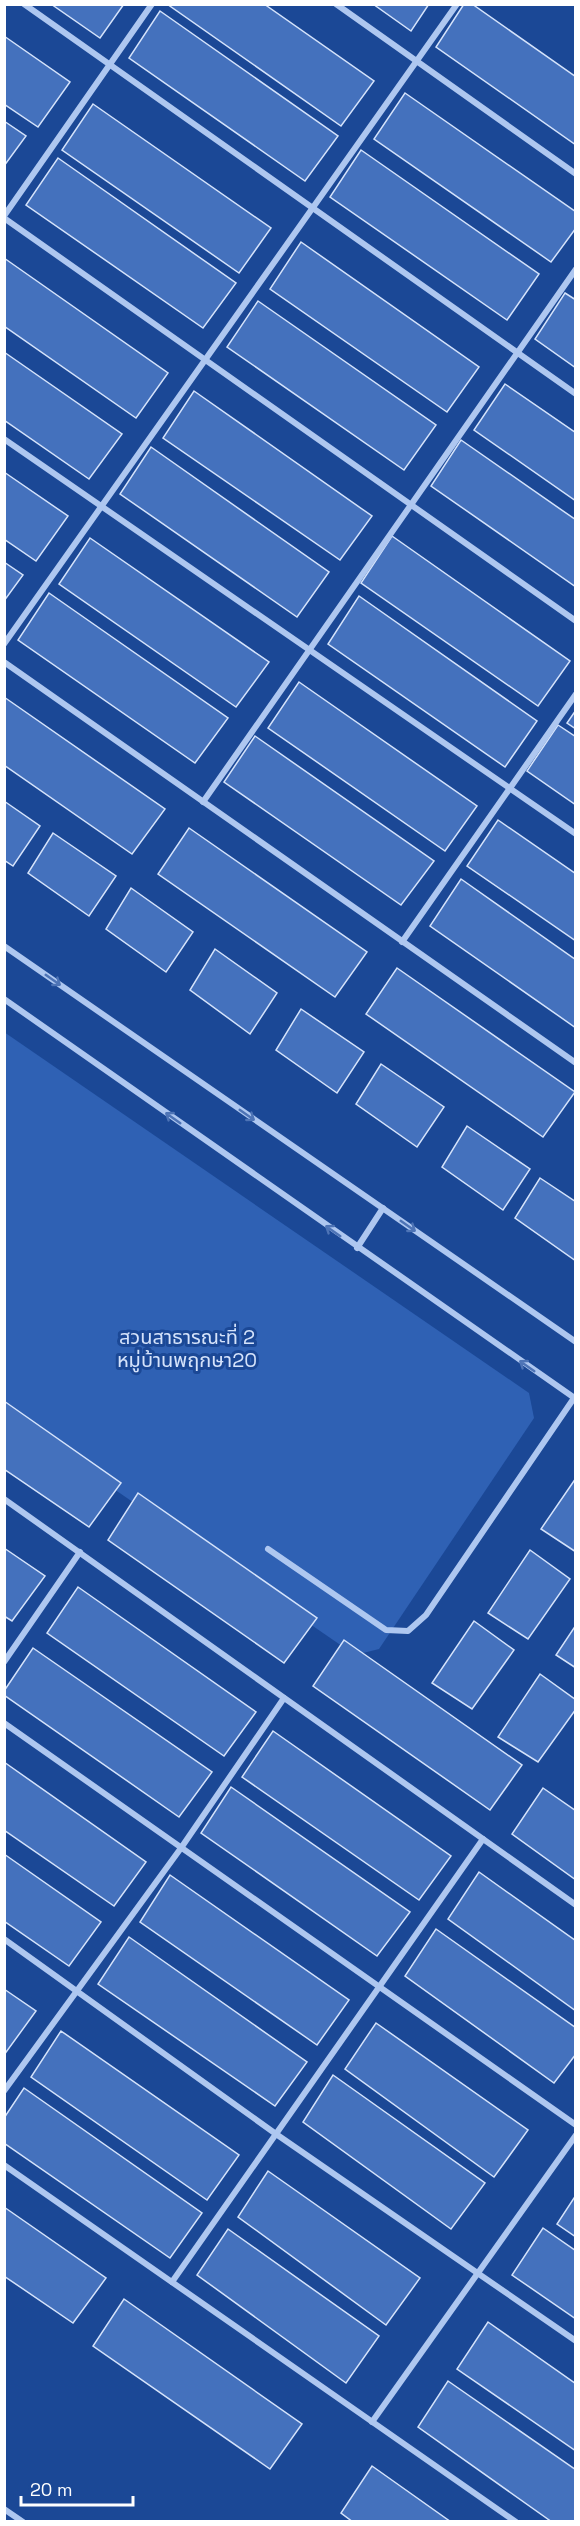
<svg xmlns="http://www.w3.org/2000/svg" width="580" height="2526" font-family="'Space Grotesk','Noto Sans Thai',sans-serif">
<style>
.green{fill:#2f61b4}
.building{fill:#4471bd;stroke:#d5e3fb;stroke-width:1.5}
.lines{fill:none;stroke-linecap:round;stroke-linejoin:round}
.minor{stroke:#aec7f0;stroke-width:6}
.oneway{stroke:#4e74b6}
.labels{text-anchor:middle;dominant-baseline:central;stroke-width:6;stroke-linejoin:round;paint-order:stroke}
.park-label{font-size:20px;fill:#d5e3fb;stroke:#1b4896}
</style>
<rect width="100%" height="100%" fill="#1b4896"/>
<polygon class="green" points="4,1032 529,1393 534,1418 379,1649 355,1655 5,1414"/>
<g class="building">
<polygon points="51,4 124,4 100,38"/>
<polygon points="167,4 264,4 374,81 341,126"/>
<polygon points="373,4 429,4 411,31"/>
<polygon points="464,4 472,4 576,77 576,145 436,47"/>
<polygon points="160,11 338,136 305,181 129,58"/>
<polygon points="4,36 70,82 38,127 4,104"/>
<polygon points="405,93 576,212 576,228 551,262 374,139"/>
<polygon points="93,104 271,228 239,273 62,150"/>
<polygon points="4,121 26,136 4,166"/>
<polygon points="361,150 539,274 507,320 330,197"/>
<polygon points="58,158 236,283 203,328 26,205"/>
<polygon points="301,242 479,367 447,412 270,289"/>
<polygon points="4,258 168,373 136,418 4,326"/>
<polygon points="565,293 576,300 576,368 535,339"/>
<polygon points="258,301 436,425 404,470 227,347"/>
<polygon points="4,352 122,434 89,479 4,420"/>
<polygon points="505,384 576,433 576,501 474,430"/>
<polygon points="194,391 372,516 340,560 163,438"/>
<polygon points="461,440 576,520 576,587 431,486"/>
<polygon points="151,447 329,572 297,617 120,494"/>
<polygon points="4,472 68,516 36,561 4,539"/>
<polygon points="392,536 570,661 538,706 361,583"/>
<polygon points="90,538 269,662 236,707 59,584"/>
<polygon points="4,562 23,575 4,601"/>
<polygon points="49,593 228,718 195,763 18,640"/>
<polygon points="359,596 537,721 505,767 328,644"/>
<polygon points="299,682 477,806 445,851 268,728"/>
<polygon points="4,697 165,809 132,854 4,765"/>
<polygon points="576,710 576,729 567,723"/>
<polygon points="558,725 576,737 576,805 527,771"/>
<polygon points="255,736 434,861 401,905 224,782"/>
<polygon points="4,801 40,826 13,866 4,860"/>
<polygon points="498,820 576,874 576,941 467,866"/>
<polygon points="189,828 367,952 335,997 158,874"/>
<polygon points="53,833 116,876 89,916 28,873"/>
<polygon points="461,879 576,960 576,1028 430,926"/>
<polygon points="131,888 193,932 166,972 106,929"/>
<polygon points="215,949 277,993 250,1034 190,990"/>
<polygon points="397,968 575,1092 543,1137 366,1014"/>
<polygon points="301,1009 364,1052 337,1093 276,1050"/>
<polygon points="381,1064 444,1107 417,1147 356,1104"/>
<polygon points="467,1126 530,1169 503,1210 442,1167"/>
<polygon points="540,1178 576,1202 576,1261 515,1218"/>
<polygon points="4,1401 121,1483 89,1527 4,1469"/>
<polygon points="576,1478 576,1552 541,1529"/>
<polygon points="138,1493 317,1618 284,1663 108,1540"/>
<polygon points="4,1548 45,1576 12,1621 4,1616"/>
<polygon points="530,1550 570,1579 528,1639 488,1613"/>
<polygon points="78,1587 256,1712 224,1756 47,1633"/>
<polygon points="474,1621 514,1650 472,1709 432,1683"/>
<polygon points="576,1625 576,1668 556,1655"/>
<polygon points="344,1640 522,1765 490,1810 313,1686"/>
<polygon points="33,1648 212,1772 179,1817 4,1695 4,1691"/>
<polygon points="540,1674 576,1700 576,1709 538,1762 498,1737"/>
<polygon points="273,1731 451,1856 419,1900 242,1777"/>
<polygon points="4,1762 146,1862 114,1906 4,1830"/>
<polygon points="231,1787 410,1912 377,1956 201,1833"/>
<polygon points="543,1788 576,1811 576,1880 512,1834"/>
<polygon points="4,1854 101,1922 69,1966 4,1921"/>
<polygon points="479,1872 576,1941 576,2011 448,1919"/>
<polygon points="170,1875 349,2000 317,2045 140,1922"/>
<polygon points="436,1929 576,2028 576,2054 554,2083 405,1976"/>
<polygon points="129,1937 307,2062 275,2106 98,1984"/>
<polygon points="4,1989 36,2011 4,2055"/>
<polygon points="376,2023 528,2130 494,2177 345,2069"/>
<polygon points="61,2031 239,2155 207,2200 31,2077"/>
<polygon points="333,2075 485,2183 451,2229 303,2122"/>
<polygon points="24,2088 202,2213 170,2258 4,2143 4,2118"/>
<polygon points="268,2171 420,2278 386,2325 238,2217"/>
<polygon points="576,2195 576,2237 557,2224"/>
<polygon points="4,2207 106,2278 73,2323 4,2276"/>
<polygon points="543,2228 576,2251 576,2319 512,2275"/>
<polygon points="228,2229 379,2336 346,2383 197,2275"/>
<polygon points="124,2299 302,2424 270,2469 93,2346"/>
<polygon points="488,2322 576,2384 576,2451 457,2369"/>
<polygon points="448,2381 576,2470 576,2522 552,2522 418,2427"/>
<polygon points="372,2466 451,2522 353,2522 341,2513"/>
</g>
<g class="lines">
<g class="minor">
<polyline points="24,4 576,394"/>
<polyline points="336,4 576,174"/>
<polyline points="4,216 152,4"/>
<polyline points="4,218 576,621"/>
<polyline points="4,439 576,834"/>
<polyline points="4,644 457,4"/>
<polyline points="4,662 576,1063"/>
<polyline points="203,802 576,269"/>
<polyline points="402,942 576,694"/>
<polyline points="4,946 576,1342"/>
<polyline points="4,999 576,1399"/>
<polyline points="357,1248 383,1208"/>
<polyline points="4,1499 576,1905"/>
<polyline points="268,1549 386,1630 408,1631 426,1615 574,1398"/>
<polyline points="4,1662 80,1552"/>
<polyline points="4,1723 576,2125"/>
<polyline points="4,1939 276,2134 576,2341"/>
<polyline points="4,2091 181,1848 284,1698"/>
<polyline points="4,2165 516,2522"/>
<polyline points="172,2282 483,1839"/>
<polyline points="372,2422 576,2135"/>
<polyline points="4,2509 23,2522"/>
</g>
</g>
<defs><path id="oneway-shaft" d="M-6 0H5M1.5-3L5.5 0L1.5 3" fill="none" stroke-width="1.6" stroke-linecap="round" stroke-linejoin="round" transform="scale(1.5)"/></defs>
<g class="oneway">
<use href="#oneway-shaft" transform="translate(53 980) rotate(35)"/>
<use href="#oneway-shaft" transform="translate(247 1115) rotate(35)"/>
<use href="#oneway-shaft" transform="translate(173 1118) rotate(-145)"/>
<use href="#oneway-shaft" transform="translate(408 1226) rotate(35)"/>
<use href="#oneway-shaft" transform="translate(333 1231) rotate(-145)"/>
<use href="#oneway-shaft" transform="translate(527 1366) rotate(-145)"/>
</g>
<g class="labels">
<g class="park-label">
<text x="187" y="1337">สวนสาธารณะที่ 2<tspan x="187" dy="23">หมู่บ้านพฤกษา20</tspan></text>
</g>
</g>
<rect width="580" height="2526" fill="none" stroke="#ffffff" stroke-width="12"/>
<path d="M21 2496v9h112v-9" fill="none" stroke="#ffffff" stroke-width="3"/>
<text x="30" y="2496" font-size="18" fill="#ffffff" stroke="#1b4896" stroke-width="4.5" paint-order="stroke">20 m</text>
</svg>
